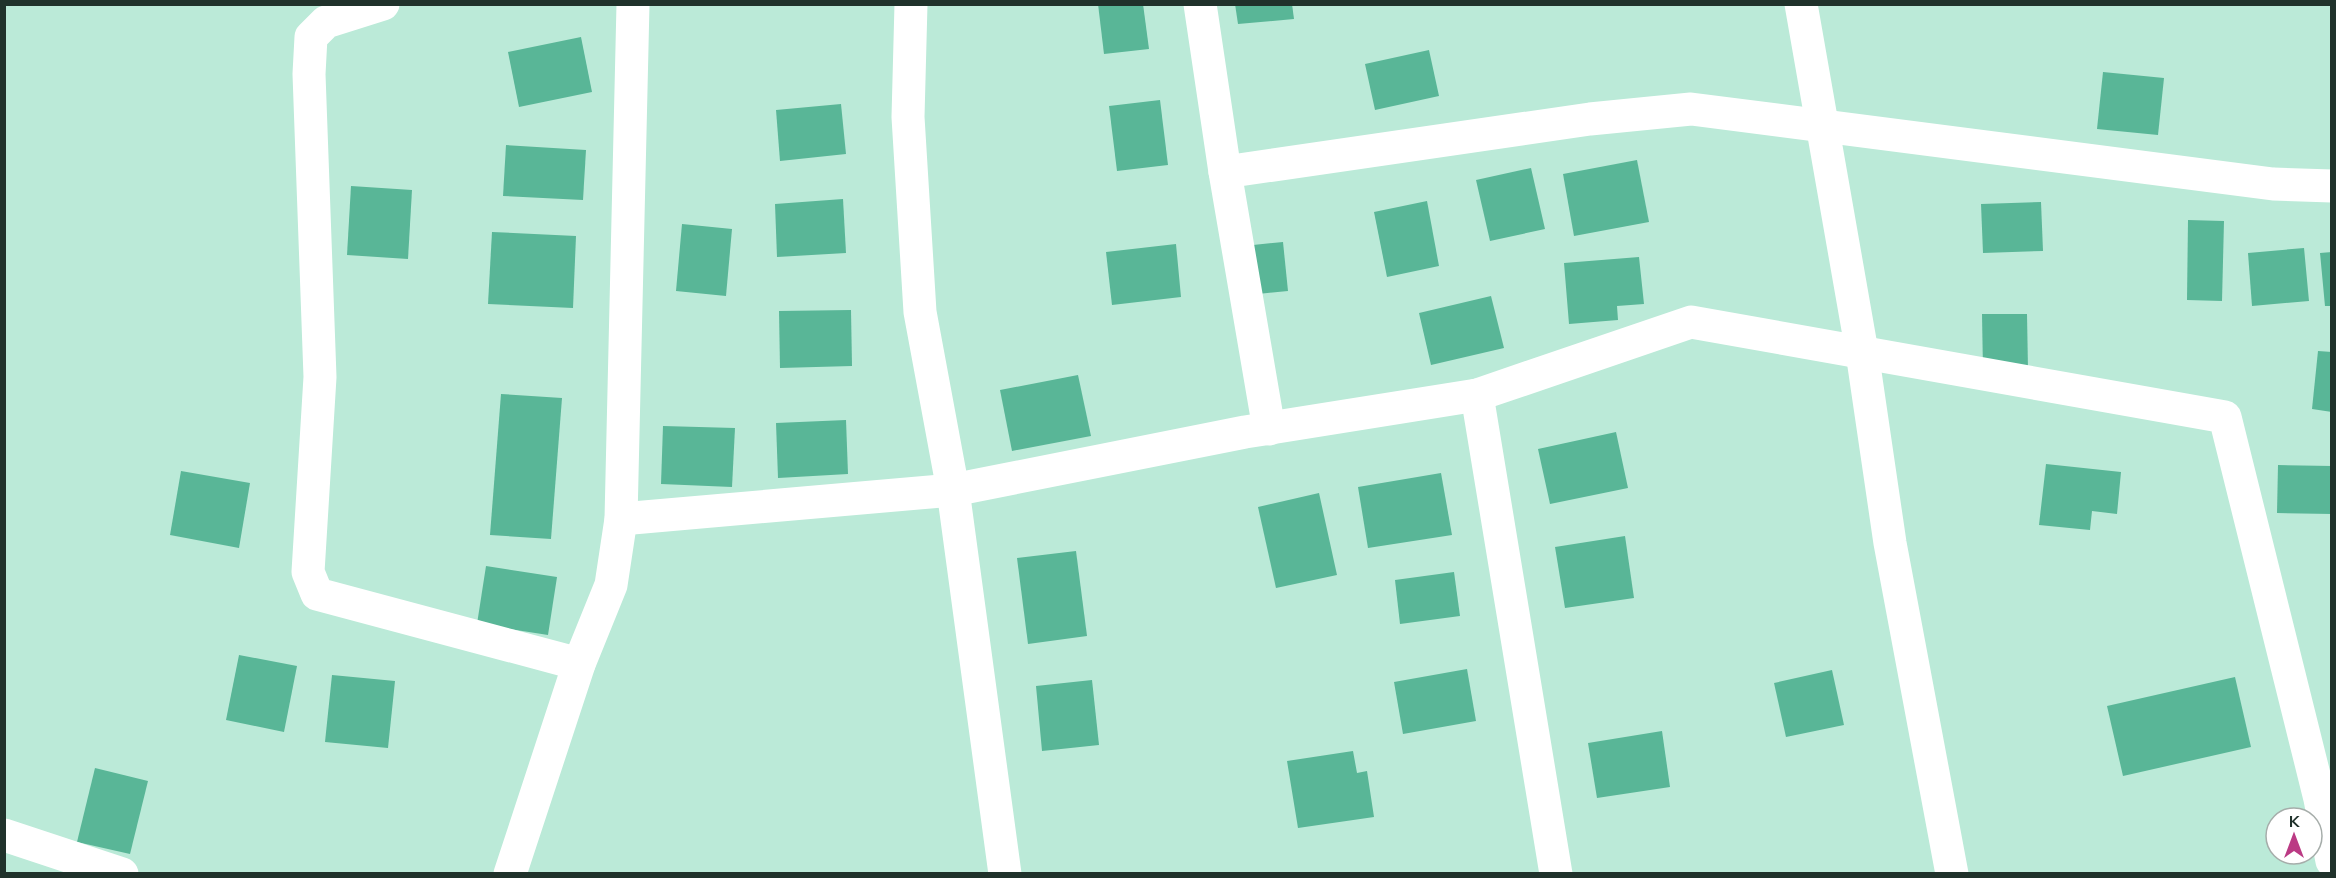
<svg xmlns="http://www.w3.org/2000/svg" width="2336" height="878" font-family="Mulish,sans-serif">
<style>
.building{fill:#59b697}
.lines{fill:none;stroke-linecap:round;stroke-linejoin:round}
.minor{stroke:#fff;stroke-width:33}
</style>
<rect width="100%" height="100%" fill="#bbead8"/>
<g class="building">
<polygon points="1098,4 1143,4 1149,49 1104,54"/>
<polygon points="1235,4 1292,4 1294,19 1238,24"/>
<polygon points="581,37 592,92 519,107 508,52"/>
<polygon points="1429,50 1439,96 1375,110 1365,64"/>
<polygon points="2103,72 2164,78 2158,135 2097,129"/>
<polygon points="1160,100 1168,165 1117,171 1109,106"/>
<polygon points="841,104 846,154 780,161 776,110"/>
<polygon points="506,145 586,150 583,200 503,196"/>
<polygon points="1637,160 1649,222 1574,236 1563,174"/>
<polygon points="1531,168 1545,229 1490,241 1476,180"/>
<polygon points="351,186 412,190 408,259 347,255"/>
<polygon points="843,199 846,253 777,257 775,204"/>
<polygon points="1427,201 1439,266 1387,277 1374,212"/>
<polygon points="2041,202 2043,251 1983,253 1981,204"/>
<polygon points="2188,220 2224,221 2222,301 2187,300"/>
<polygon points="682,224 732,229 726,296 676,291"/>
<polygon points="492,232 576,236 573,308 488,304"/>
<polygon points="1283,242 1288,291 1258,294 1253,245"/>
<polygon points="1176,244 1181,297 1112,305 1106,252"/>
<polygon points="2304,248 2309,301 2252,306 2248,253"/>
<polygon points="2332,252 2332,306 2325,306 2320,253"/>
<polygon points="1639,257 1644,304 1617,306 1618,320 1569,324 1564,263"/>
<polygon points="1491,296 1504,348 1431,365 1419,313"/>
<polygon points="851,310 852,366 780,368 779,311"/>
<polygon points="1982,314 2027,314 2028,370 1983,371"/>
<polygon points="2318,351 2332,352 2332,412 2312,409"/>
<polygon points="1078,375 1091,436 1012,451 1000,390"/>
<polygon points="501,394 562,398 551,539 490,535"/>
<polygon points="846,420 848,474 778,478 776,423"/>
<polygon points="663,426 735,428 732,487 661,484"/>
<polygon points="1616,432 1628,488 1550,504 1538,449"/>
<polygon points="2046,464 2121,472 2117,514 2092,511 2090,530 2039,525"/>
<polygon points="2278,465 2332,466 2332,514 2277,513"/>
<polygon points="181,471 250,483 239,548 170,535"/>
<polygon points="1441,473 1452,535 1368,548 1358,487"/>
<polygon points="1319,493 1337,575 1276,588 1258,507"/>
<polygon points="1625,536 1634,598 1565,608 1555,547"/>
<polygon points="1076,551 1087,636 1028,644 1017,558"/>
<polygon points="486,566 557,577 548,635 477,624"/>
<polygon points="1454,572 1460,616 1400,624 1395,580"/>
<polygon points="239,655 297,666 284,732 226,720"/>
<polygon points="1467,669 1476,721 1403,734 1394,682"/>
<polygon points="1832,670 1844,725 1786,737 1774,683"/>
<polygon points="332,675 395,681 388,748 325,742"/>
<polygon points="2235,677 2251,747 2123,776 2107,706"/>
<polygon points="1092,680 1099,745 1042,751 1036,686"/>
<polygon points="1662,731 1670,787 1597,798 1588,743"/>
<polygon points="1353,751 1357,773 1367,771 1374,817 1298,828 1287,761"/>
<polygon points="95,768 148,781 130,854 77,842"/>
</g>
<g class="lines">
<g class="minor">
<polyline points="383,4 326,22 311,37 309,74 320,377 308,572 317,594 579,664"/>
<polyline points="911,4 908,117 920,312 953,490 1005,874"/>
<polyline points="1200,4 1225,172 1269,429"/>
<polyline points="1801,4 1862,352 1890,543 1952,874"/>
<polyline points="1225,172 1590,119 1691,109 2273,184 2332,186"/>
<polyline points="1477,395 1556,874"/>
<polyline points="621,519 953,490 1245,432 1477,395 1691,322 2225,417 2320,799 2332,861"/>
<polyline points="4,835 122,874"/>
<polyline points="510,874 579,664 611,585 621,519 633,4"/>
</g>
</g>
<rect width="2336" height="878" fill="none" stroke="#20322b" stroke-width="12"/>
<g transform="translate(2294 836)"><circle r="28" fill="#ffffff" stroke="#a6adaa" stroke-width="1.5"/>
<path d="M0-4.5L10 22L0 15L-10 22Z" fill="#bb3a84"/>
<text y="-9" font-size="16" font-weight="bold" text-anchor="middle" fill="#20322b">K</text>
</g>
</svg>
